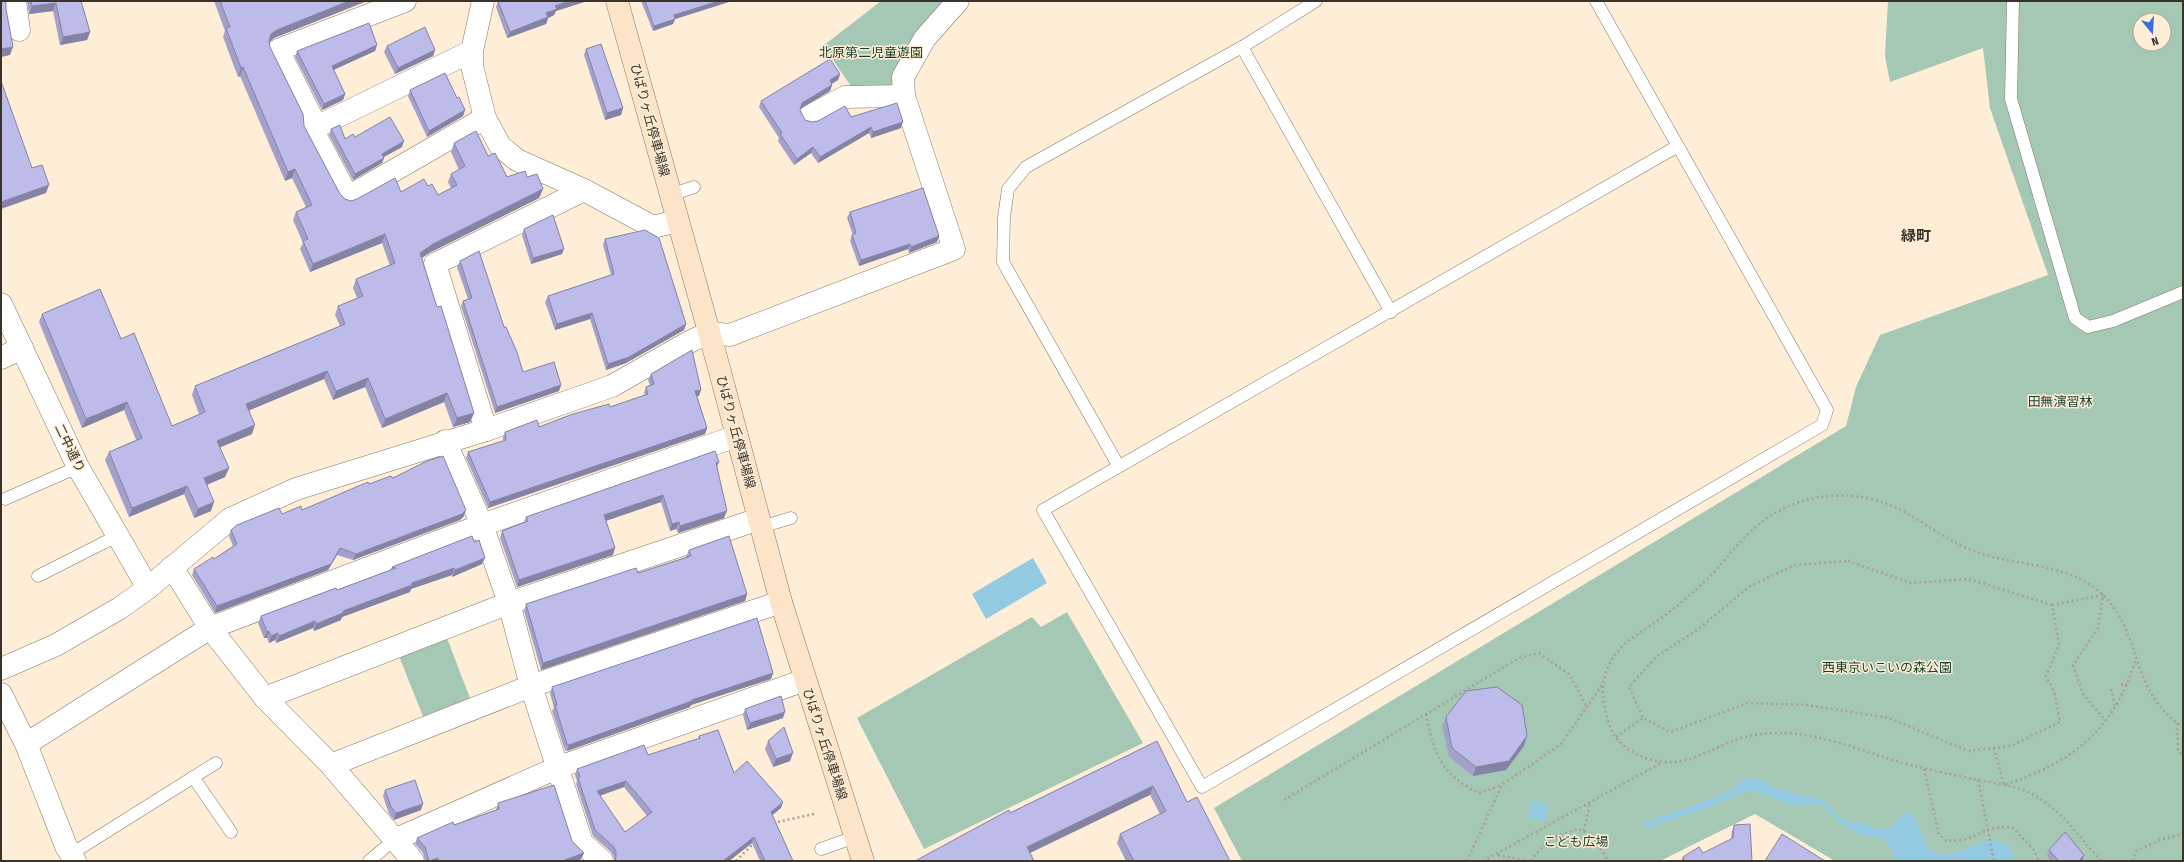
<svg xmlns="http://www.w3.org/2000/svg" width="2184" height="862" font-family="'Fira Sans Condensed','Noto Sans JP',sans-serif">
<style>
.green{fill:#a4c8b4;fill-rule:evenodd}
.water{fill:#93cae1}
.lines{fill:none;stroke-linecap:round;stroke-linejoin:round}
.service-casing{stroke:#867762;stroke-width:13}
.minor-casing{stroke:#867762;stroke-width:23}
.secondary-casing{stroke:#867762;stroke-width:23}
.path{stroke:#ab9f8e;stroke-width:2.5;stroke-dasharray:2 3;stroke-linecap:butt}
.service{stroke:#fff;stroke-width:12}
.minor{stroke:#fff;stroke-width:22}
.secondary{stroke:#fce4c8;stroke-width:22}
.wall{fill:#a3a1c9;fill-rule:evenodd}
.shaded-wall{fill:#8483a4}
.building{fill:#bdbbea;stroke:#8483a4;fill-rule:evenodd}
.labels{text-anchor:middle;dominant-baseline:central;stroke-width:3;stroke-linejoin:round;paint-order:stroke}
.park-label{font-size:13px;fill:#153e2b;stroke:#ffeed7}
.street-label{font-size:13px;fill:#39332a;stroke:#ffeed7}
.quarter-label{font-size:15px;font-weight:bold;fill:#39332a;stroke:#ffeed7}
</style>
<rect width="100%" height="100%" fill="#ffeed7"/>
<g class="green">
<polygon points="881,1 950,1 901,88 851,86 823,46"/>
<path d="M1888 1H2183V861H1835L1755 814 1660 861H1242L1214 808 1846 426 1856 387 1880 335 2048 275 1990 108 1983 48 1890 82 1885 56ZM2140 20H2164V44H2140Z"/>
<polygon points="1067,612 1143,743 924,849 857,718 1032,617 1041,627"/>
<polygon points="445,633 473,706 426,724 397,651"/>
</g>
<g class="water">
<polygon points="1033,558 1047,583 986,619 972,594"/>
<path d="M1746 778 1760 779 1777 789 1825 801 1837 815 1848 822 1864 823 1879 830 1891 827 1903 814 1910 812C1922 823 1920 840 1932 851 1951 862 1974 841 1994 840 1998 840 2004 844 2008 845L2018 861H1898L1893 859 1891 848 1885 839 1862 835 1839 823 1823 806 1811 804 1792 806 1764 794 1747 791 1699 811 1656 825 1649 830 1645 828 1644 823 1724 794Z"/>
<polygon points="1532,800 1548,804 1545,821 1528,818"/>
</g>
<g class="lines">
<defs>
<g id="service">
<polyline points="1596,1 1827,410 1822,425 1202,787 1043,510 1678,146"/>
<polyline points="2013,1 2011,99 2075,318 2088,327 2113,321 2183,292"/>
<polyline points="1242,47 1391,312"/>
<polyline points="670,195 694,187"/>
<polyline points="1118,465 1003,262 1004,217 1008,189 1026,167 1242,47 1316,1"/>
<polyline points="5,499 78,467"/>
<polyline points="761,527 791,518"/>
<polyline points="38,576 117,536"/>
<polyline points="193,777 231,832"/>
<polyline points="821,849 855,837"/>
<polyline points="71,854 216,763"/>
<polyline points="369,861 394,840"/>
</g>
<g id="minor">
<polyline points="15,1 19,30"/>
<polyline points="405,1 278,50 313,120 312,129 348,197 485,118"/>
<polyline points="483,1 472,51 472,66 485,118 500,146 517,160 584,190 653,227 677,221"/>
<polyline points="810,116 845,97 904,96"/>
<polyline points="312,129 472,51"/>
<polyline points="1,304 78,467 148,588"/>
<polyline points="1,358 22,348"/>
<polyline points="486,430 435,264 584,190"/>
<polyline points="445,441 482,525 509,603 531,686 582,843 602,861"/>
<polyline points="172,567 210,628 265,698 331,765 413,861"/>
<polyline points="1,669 56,645 120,608 148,588 230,519 296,489 486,430 612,386 691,341 709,333 730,335 954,249 904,96 903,77 925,38 958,1"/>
<polyline points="1,694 26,744 66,846 75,861"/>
<polyline points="265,698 509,603 759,519"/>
<polyline points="26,744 210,628 482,525 737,436"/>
<polyline points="331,765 531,686 781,602"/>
<polyline points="394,840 559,767 805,680"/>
</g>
<polyline id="secondary" points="617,1 719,368 781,602 863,861"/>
</defs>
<use href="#service" class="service-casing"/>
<use href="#minor" class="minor-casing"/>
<use href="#secondary" class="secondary-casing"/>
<g class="path">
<polygon points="1848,561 1911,583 1968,579 2052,605 2059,645 2046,676 2054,691 2060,722 2011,746 1968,751 1889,718 1807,705 1748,703 1670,732 1643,718 1629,687 1656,657 1697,630 1750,586 1795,565"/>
<polyline points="2052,605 2103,595 2098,628 2073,665 2083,694 2106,721"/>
<polyline points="2121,684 2127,685"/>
<polyline points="2111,689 2115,706"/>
<path d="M1426 714C1430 737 1437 763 1455 778 1462 784 1471 789 1479 793L1502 785"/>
<polyline points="2177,723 2178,750 2183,756"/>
<polyline points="1616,737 1643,718"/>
<path d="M1994 748 2004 785C2074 762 2114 730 2136 659"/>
<path d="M1924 769 1939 835 1947 841C1953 840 1960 841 1966 839 1984 833 1991 826 2012 827L2034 850 2039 861"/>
<polyline points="1978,780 1994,861"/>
<polyline points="1284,800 1519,658 1539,653 1569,674 1587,707"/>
<polyline points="773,823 814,814"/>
<polyline points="1584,831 1590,802"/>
<polyline points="1498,855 1526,861"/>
<polyline points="736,861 754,843"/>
<polyline points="1467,861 1502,785 1561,744 1602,685"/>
<polyline points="1483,861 1661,763"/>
<path d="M1531 861C1546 840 1555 835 1579 829L1594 836 1608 861"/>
<path d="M2101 861C2078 836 2065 813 2034 795 2020 787 2005 785 1989 782 1967 778 1945 773 1923 768 1876 758 1826 732 1778 733 1765 733 1751 735 1738 739 1708 750 1682 770 1649 759 1638 756 1627 750 1620 742 1613 736 1610 727 1607 718 1597 685 1605 656 1635 636 1659 620 1683 603 1704 582 1721 567 1733 548 1750 532 1785 498 1835 487 1882 502 1912 512 1941 538 1971 550 2015 568 2068 560 2104 596 2144 637 2129 691 2183 727"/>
<polyline points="2133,861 2136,851 2160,840 2183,834"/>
</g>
<use href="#service" class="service"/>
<use href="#minor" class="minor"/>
<use href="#secondary" class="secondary"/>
</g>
<g class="wall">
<polygon points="27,1 81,1 90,32 87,40 60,45 53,11 29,14"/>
<polygon points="214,1 367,1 274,38 269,42 270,47 304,126 340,194 345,199 351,201 428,186 438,195 451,188 448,182 451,174 459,170 451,152 454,143 488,156 507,177 527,177 543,189 539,198 429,253 422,258 437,307 474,413 470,422 453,427 444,402 382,428 365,387 333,400 324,379 249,410 252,434 220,447 229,468 225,477 207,485 211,511 194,518 184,494 129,517 105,460 109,452 136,440 124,410 82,428 39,322 42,314 121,339 172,426 199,414 192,395 195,386 340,326 335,315 338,306 357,298 353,288 356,279 390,266 382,243 310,272 300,249 303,243 293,220 296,212 306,207 292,178 285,181 240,76 238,77 223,37 225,31"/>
<polygon points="498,1 587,1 556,11 554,15 548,18 546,24 507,38 496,7"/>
<polygon points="641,1 732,1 675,19 673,24 653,31"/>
<polygon points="377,45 375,51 333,70 345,94 343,100 322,110 295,57 297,51"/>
<polygon points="387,46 435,50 433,56 395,74 384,52"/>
<polygon points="586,49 623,108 621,115 605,120 584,55"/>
<polygon points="840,74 838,80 832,84 832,85 830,91 800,109 800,110 805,120 812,122 851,117 901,128 871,138 869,133 818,163 811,153 794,165 778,141 779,138 759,107 761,101"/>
<polygon points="410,90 457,98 465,110 463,116 427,137 408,96"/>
<polygon points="331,129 345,139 355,137 402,147 384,157 382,163 353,180 329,135"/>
<polygon points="850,212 939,236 937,242 909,253 908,249 859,266 850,241 852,235 853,235 847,218"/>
<polygon points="524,229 562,254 531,264 522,235"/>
<polygon points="605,239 686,324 684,330 626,363 606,370 590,319 555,330 545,302 548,296 611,275 603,245"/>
<polygon points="460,261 504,327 523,372 561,385 559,391 495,413 461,306 463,301 468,299 457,267"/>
<polygon points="651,374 699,396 697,396 707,428 705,434 488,508 466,458 468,452 503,441 503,437 505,432 539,427 610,407 645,395 644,393 646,387 650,385 648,380"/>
<polygon points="717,467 724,518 678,533 676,529 670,531 661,502 606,521 613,555 517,587 500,538 502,531 524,522 526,517"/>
<polygon points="393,478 464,516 460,520 353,560 337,555 328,570 215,613 192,575 194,569 214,559 233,546 229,536 231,530 282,514 302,510 369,484"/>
<polygon points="689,550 747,594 745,601 541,670 524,611 526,604 638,573 686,557"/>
<polygon points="482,564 452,577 452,575 411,589 410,592 342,617 341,620 314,631 313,628 276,643 275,640 269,643 267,638 264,638 258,623 261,616 337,590 390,570 392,567"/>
<polygon points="773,673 771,679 691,705 690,707 567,751 565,750 552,711 554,708 550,693 552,687"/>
<polygon points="745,709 783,718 747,730 743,715"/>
<polygon points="1446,717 1524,746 1506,770 1473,776 1449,757 1442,726"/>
<path d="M699 736 734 773 781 808 772 815 793 861H760L752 843 729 861H614V858L611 852 593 836 576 784 577 781 575 775 577 769 648 755 698 739ZM624 787 647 816 625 832 600 796Z"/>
<polygon points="768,741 790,761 773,767 765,749"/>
<polygon points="1157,741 1187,802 1230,861 1126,861 1117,843 1120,834 1160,814 1150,795 1010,813"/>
<polygon points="385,790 421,810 394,820 389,814 383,796"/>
<polygon points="498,803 572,841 584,853 581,859 577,861 425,861 423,853 415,844 417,838 496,810"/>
<polygon points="1734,825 1752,861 1681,861 1683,857 1703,853 1731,839 1732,831"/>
<polygon points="2049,850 2084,855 2082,861 2051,861 2047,856"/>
</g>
<g class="shaded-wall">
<polygon points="349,1 367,1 274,38 268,43 271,34 277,30"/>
<polygon points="570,1 587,1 556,11 554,15 548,18 546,24 507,38 510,32 555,6"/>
<polygon points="719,1 732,1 675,19 673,24 653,31 654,26 674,15"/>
<polygon points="56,3 53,11 29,14 32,6"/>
<polygon points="90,32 87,40 60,45 63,37"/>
<polygon points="377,45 375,51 329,72 332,66"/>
<polygon points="13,47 10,55 1,57 1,49"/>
<polygon points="435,50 433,56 395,74 398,68"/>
<polygon points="243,67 240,76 238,77 241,68"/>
<polygon points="840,74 838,80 827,86 830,80"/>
<polygon points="832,85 830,91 800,109 802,103"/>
<polygon points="345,94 343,100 322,110 324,104"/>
<polygon points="623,108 621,115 605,120 607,113"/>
<polygon points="465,110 463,116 427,137 429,131"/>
<polygon points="903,122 901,128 871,138 873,132"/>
<polygon points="871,127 869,133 818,163 820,157"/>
<polygon points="404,141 402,147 380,159 382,154"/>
<polygon points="813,147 811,153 794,165 797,159"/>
<polygon points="384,158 382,163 353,180 355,174"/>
<polygon points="295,169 292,178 285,181 288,172"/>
<polygon points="49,185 46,193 1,209 1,202"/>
<polygon points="543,189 539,198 429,253 417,261 420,253 433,244"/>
<polygon points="385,234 382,243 310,272 313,264"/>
<polygon points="939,236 937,242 909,253 911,247"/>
<polygon points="910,244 908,249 859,266 861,260"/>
<polygon points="564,249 562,254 531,264 533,258"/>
<polygon points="592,313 590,319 555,330 557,324"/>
<polygon points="686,324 684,330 626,363 606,370 608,364"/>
<polygon points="327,371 324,379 243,413 246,404"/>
<polygon points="368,378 365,387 333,400 336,391"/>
<polygon points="561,385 559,391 495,413 497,407"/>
<polygon points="701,390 699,396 693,397 695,391"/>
<polygon points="447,393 444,402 382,428 385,419"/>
<polygon points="127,402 124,410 82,428 86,419"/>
<polygon points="474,413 470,422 453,427 457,418"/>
<polygon points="255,425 252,434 214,450 217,441"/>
<polygon points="707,428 705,434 488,508 490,502"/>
<polygon points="719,462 716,469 716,463"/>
<polygon points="229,468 225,477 201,487 204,478"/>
<polygon points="187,486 184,494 129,517 132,508"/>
<polygon points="663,495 661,502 602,522 604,515"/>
<polygon points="214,502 211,511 194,518 198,509"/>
<polygon points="466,510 464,516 460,520 353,560 356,554"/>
<polygon points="727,511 724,518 678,533 680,526"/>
<polygon points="679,522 676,529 670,531 672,524"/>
<polygon points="340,548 337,555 328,570 215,613 217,606"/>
<polygon points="615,548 613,555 517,587 519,580"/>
<polygon points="485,558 482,564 452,577 455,570"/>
<polygon points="454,568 452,575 411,589 410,592 342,617 341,620 314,631 316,624 343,611 412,583"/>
<polygon points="747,594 745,601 541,670 543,663"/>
<polygon points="315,621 313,628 276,643 279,636"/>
<polygon points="269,631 267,638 264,638 267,632"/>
<polygon points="278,633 275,640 269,643 271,636"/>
<polygon points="773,673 771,679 691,705 690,707 567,751 569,745 692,700"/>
<polygon points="785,712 783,718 747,730 750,723"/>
<polygon points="1527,736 1524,746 1506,770 1473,776 1476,767"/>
<polygon points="793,753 790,761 773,767 776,759"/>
<polygon points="626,781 624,787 595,797 597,791"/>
<polygon points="1153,786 1150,795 1024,856 1027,847"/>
<polygon points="783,802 781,808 769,818 771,812"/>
<polygon points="423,804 421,810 394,820 396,813"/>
<polygon points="754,837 752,843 729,861 723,861"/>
<polygon points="584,853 581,859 577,861 562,861"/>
<polygon points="2084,855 2082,861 2079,861"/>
<polygon points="438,858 436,861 430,861"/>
</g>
<g class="building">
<polygon points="1,1 6,1 6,9 13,47 1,49"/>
<polygon points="31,1 81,1 90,32 63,37 56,3 32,6"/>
<polygon points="220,1 349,1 277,30 271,34 269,41 270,47 303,114 304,126 340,194 345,199 351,201 357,199 395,178 401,192 424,179 428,186 432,184 438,195 457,185 451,174 465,166 454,143 476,131 488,156 495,153 507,177 525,171 527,177 537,174 543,189 433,244 420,253 437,307 441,306 474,413 457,418 447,393 385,419 368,378 336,391 327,371 246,404 255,425 217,441 229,468 204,478 214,502 198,509 187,486 132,508 109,452 142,438 127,402 86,419 42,314 100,289 121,339 134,333 172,426 205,412 195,386 345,324 338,306 363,296 356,279 395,263 385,234 313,264 303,241 308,239 296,212 312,205 295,169 288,172 243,67 241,68 226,28 230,27"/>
<polygon points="498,1 570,1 555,6 557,9 546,13 548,17 510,32"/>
<polygon points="645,1 719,1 674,15 675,19 654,26"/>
<polygon points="369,23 377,45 332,66 345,94 324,104 297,51"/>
<polygon points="425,27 435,50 398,68 387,46"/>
<polygon points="601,44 623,108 607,113 586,49"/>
<polygon points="830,59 840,74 830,80 832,85 802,103 800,110 805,120 812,122 818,121 845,106 851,117 897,103 903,122 873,132 871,127 820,157 813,147 797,159 780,134 782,133 761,101"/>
<polygon points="445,73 457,98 459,97 465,110 429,131 410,90"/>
<polygon points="1,81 32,168 42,165 49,185 1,202"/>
<polygon points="390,117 404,141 382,154 384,158 355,174 331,129 340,125 345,139 353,134 355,137"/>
<polygon points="923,188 939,236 911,247 910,244 861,260 852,235 856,233 850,212"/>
<polygon points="553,215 564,249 533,258 524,229"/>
<polygon points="645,230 659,238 686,324 629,357 608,364 592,313 557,324 548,296 614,274 605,239"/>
<polygon points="479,251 504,327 506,327 517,352 523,372 554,362 561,385 497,407 463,301 472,298 460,261"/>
<polygon points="692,350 701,390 695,391 707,428 490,502 468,452 506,440 505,437 506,437 505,432 537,420 539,427 570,415 609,404 610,407 648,394 646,387 654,384 651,374"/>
<polygon points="715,451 719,462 716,463 727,511 680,526 679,522 672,524 663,495 604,515 615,548 519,580 502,531 528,521 526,517"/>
<polygon points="443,456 466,510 462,514 356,554 340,548 331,564 217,606 194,569 213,557 214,559 237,544 231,530 237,525 279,508 282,514 301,506 302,510 368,482 369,484 391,476 393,478 427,461"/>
<polygon points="472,536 474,542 479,540 485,558 455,570 454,568 412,583 412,585 343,611 343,613 316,624 315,621 279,636 278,633 271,636 269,631 267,632 261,616 336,588 337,590 396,568 392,567"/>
<polygon points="729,536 747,594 543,663 526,604 636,568 638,573 691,556 689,550"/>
<polygon points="757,618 773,673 692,700 692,701 569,745 567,744 555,705 557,705 552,687"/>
<polygon points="1497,687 1522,705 1527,736 1509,761 1476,767 1452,748 1446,717 1466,691"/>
<polygon points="781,696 785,712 750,723 745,709"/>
<polygon points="784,727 793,753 776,759 768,741"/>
<path d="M718 730 734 773 747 761 783 802 771 812 793 861H765L754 837 723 861H615L616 858V851L613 846 595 830 578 778 580 777 577 769 644 745 648 755 700 738 699 736ZM626 781 652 812 625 832 597 791Z"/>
<polygon points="1157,741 1187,802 1197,797 1230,861 1134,861 1120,834 1166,811 1153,786 1027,847 1034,861 915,861 1009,810 1010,813"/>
<polygon points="415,780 423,804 396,813 391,807 385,790"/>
<polygon points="554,785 572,841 584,853 562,861 439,861 438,858 429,861 425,847 417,838 453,822 454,825 499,809 498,803"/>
<polygon points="1750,824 1752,861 1685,861 1683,857 1699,847 1703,853 1733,838 1734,825"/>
<polygon points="2065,832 2084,855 2079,861 2059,861 2049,850"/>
<polygon points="1782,834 1825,861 1765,861"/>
</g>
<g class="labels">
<g class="park-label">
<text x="871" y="52">北原第二児童遊園</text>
<text x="2060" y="401">田無演習林</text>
<text x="1887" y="667">西東京いこいの森公園</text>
<text x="1576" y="841">こども広場</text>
</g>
<g class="street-label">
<text transform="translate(650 120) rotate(75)">ひばりヶ丘停車場線</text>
<text transform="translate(736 432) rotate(75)">ひばりヶ丘停車場線</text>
<text transform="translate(70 448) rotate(64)">二中通り</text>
<text transform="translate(825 744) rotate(72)">ひばりヶ丘停車場線</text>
</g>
<g class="quarter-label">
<text x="1916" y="236">緑町</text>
</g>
</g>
<rect width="2184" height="862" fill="none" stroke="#39332a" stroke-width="4"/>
<g transform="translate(2152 32) rotate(162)"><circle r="19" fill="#ffeed7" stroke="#b0a392"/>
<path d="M0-3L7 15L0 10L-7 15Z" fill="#386ede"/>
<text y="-6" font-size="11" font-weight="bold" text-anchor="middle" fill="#39332a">N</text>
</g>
</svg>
